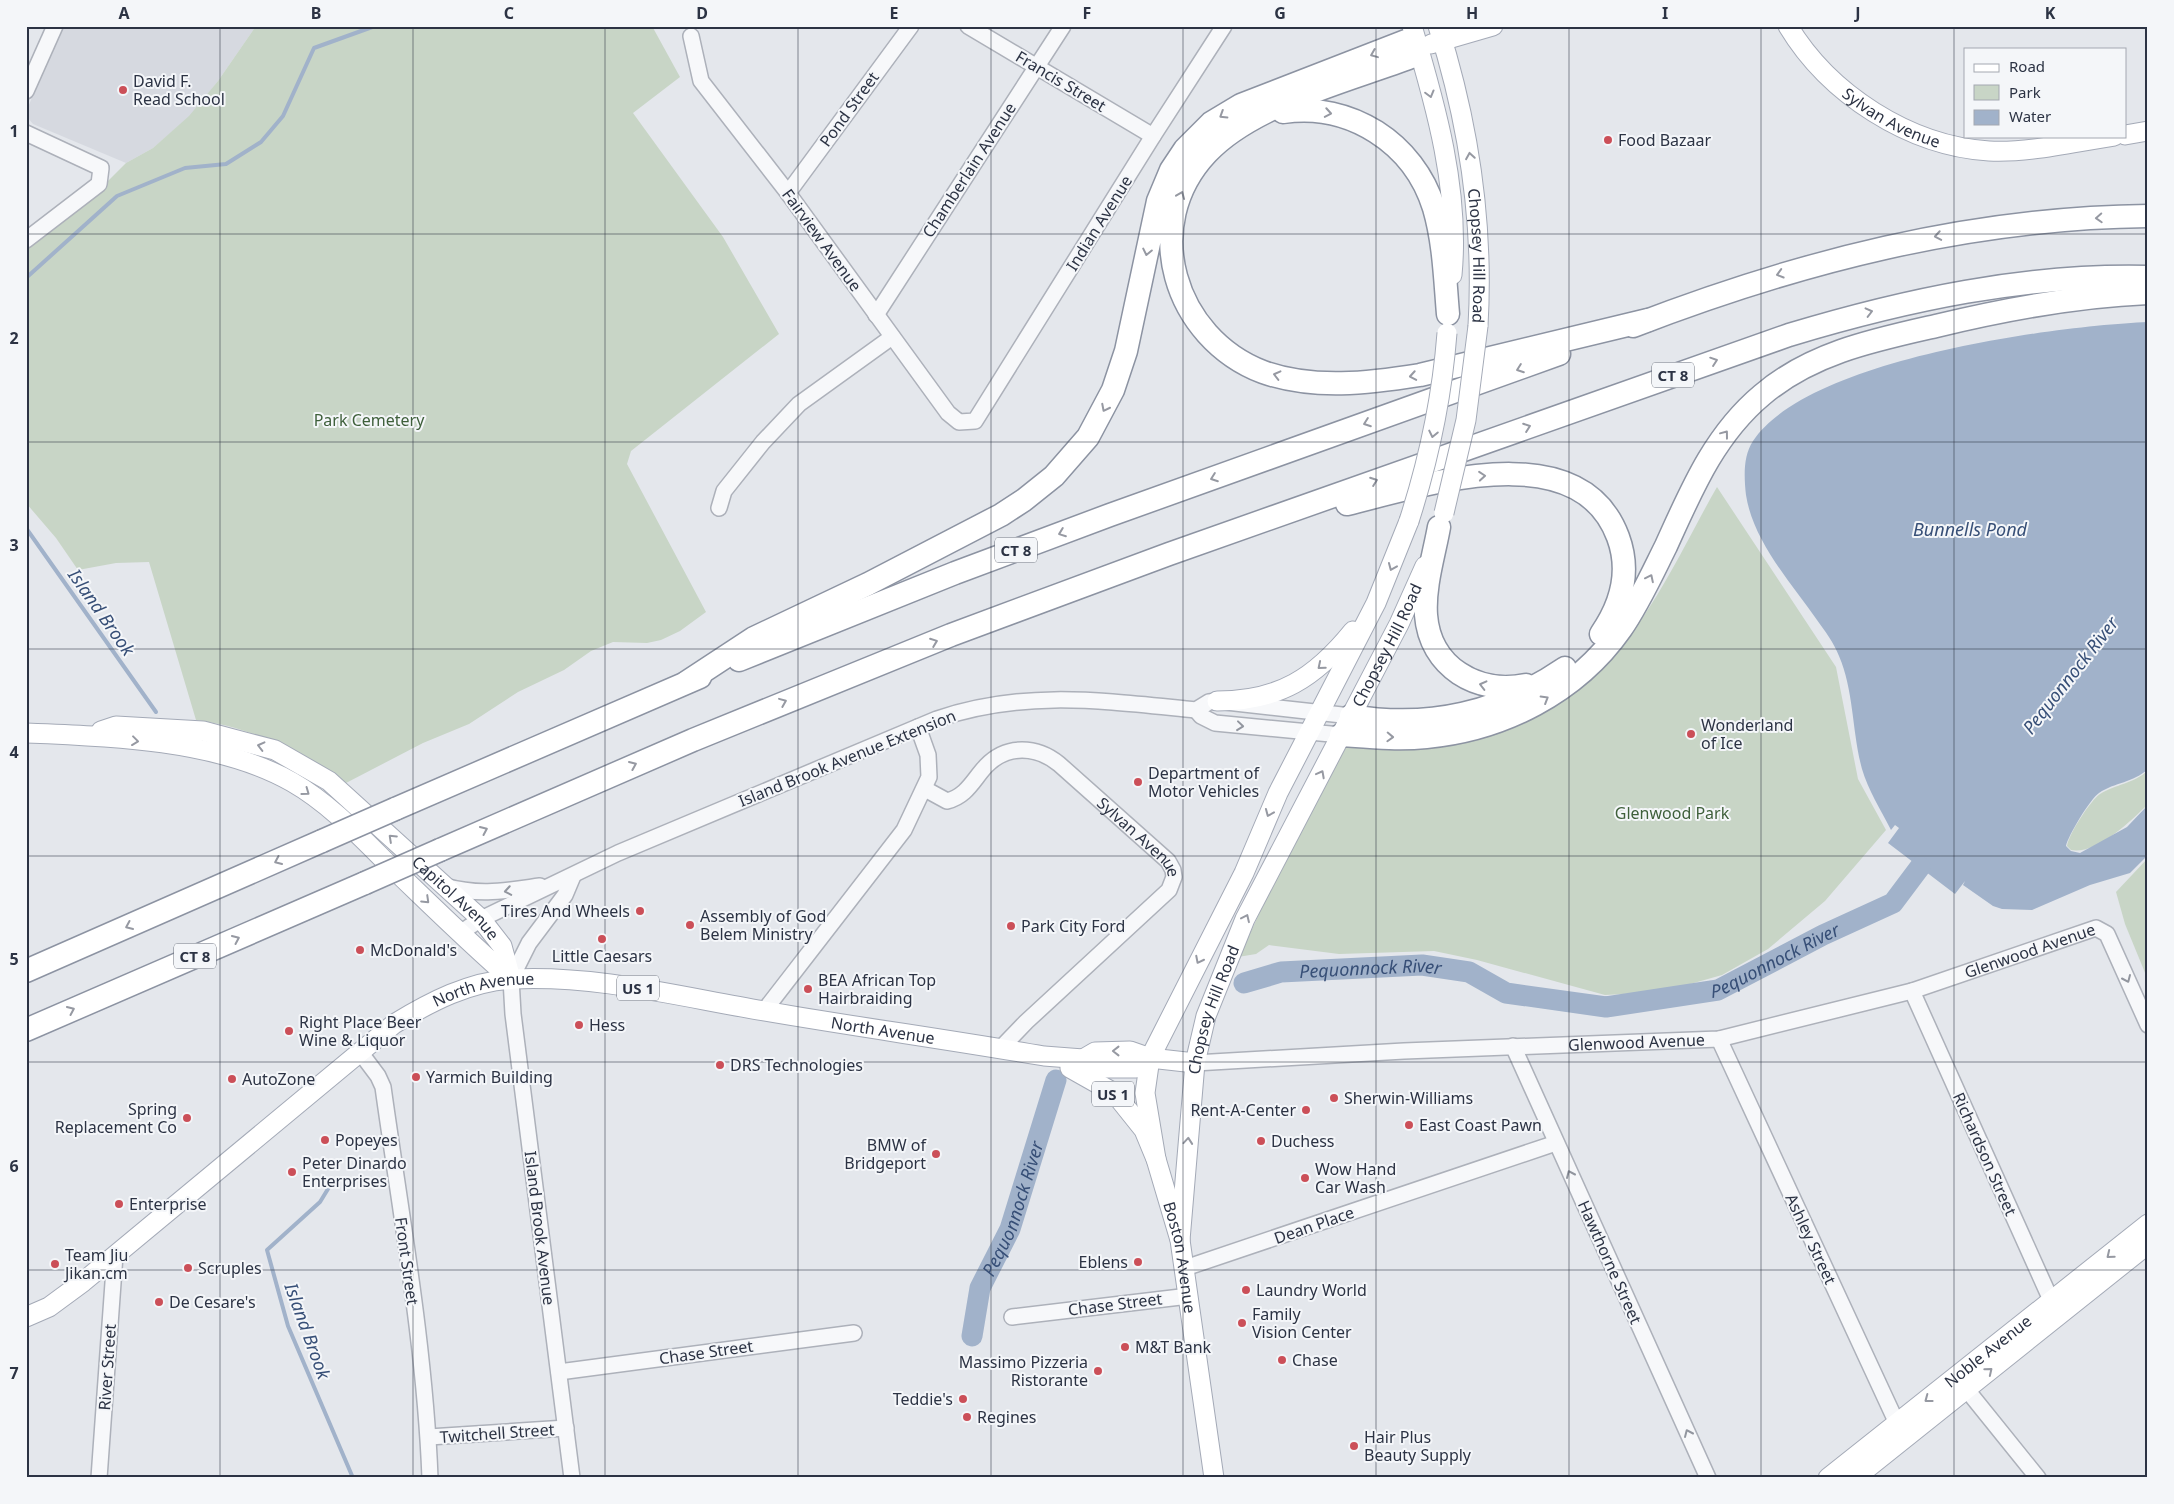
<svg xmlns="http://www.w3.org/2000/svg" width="2174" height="1504" font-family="'Noto Sans',sans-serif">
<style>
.built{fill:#d6d9e0}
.green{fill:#c8d5c6}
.water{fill:#a1b2ca}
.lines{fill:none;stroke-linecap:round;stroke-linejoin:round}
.stream{stroke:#a1b2ca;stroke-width:4}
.river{stroke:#a1b2ca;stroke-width:21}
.minor-casing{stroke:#adb1ba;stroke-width:18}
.major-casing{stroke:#a4aab7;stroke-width:21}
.highway-casing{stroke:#8c93a2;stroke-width:25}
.minor{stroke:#f7f8fa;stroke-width:15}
.major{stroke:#fff;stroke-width:19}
.highway{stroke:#fff;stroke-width:22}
.major-bridge-casing{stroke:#a4aab7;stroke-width:21;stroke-linecap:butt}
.highway-bridge-casing{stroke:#8c93a2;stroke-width:25;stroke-linecap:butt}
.major-bridge{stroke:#fff;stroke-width:19}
.highway-bridge{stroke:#fff;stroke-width:22}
.oneway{stroke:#9699a2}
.oneway2{stroke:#92969f}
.grid{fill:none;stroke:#2c3344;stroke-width:1;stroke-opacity:0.55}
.poi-dot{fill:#cb4f58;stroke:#f4f6f9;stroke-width:2}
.labels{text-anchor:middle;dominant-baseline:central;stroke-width:4;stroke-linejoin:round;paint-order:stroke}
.shield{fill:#f4f6f9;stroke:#686e7a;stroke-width:1}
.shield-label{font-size:15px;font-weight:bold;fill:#2c3344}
.poi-label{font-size:16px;fill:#2c3344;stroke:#f4f6f9;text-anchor:start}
.street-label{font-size:16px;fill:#2c3344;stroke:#f4f6f9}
.park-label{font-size:16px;fill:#3e5f3a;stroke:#f4f6f9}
.water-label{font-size:18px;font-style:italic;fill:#374f77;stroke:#f4f6f9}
.neatline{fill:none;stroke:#2c3344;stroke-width:2}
.grid-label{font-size:16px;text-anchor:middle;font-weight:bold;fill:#2c3344}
</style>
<rect width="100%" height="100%" fill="#e4e7ec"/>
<polygon class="built" points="63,26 256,26 218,81 190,116 153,148 126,163 33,124 28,118 28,107"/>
<g class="green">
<path d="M256 26H652L680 77 633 113 723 237 779 334 631 451 627 464 706 612 680 631 661 640 647 643 613 642 591 651 564 670 518 692 469 724 423 743 346 783C294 752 257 728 196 720L149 562 116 563 78 570 56 538 26 503V248L95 194 126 163 153 148 189 116 218 81Z"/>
<path d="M1717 487 1836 667 1858 779 1886 830 1825 901 1768 949 1722 975 1662 992 1605 995 1477 960 1434 951 1339 954 1269 945 1256 954 1238 957 1254 925 1317 779 1346 724 1404 730 1612 656C1655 611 1686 541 1717 487Z"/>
<path d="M2148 770V804C2131 821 2096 855 2071 850L2067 846C2069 834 2090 801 2100 794 2116 784 2134 784 2148 770Z"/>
<polygon points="2148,858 2148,980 2125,924 2116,892"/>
</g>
<path class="water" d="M2148 322V769C2133 783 2115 782 2099 793 2090 799 2068 836 2066 846L2071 851 2080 853 2127 827 2148 805V855L2130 873 2090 885 2032 910 2002 909 1993 906 1963 885 1965 881 1955 894 1888 843 1899 828 1895 825 1891 830C1881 810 1868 790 1862 769 1852 732 1854 691 1839 656 1834 643 1825 631 1817 620 1791 583 1753 541 1746 495 1744 477 1743 456 1753 441 1807 359 2054 326 2148 322Z"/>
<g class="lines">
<g class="stream">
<polyline points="26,278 117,196 185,168 226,164 261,142 283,116 314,48 375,26"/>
<polyline points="26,528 156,712"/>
<polyline points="331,1184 320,1202 267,1250 288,1326 353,1478"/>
</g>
<g class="river">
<path id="s1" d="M1244 983 1281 972 1422 965 1469 972 1506 993 1606 1007 1718 990 1823 935 1893 903 1920 867"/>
<path id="s2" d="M972 1336 980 1288 1010 1229 1056 1080"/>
</g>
<defs>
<g id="minor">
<polyline points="968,26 1153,136"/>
<polyline points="691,36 701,81 788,193 948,413 959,422 975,421 1153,136 1224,26"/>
<polyline points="26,91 55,26"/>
<polyline points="26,133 101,168 99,184 26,240"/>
<polyline points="788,193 911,26"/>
<polyline points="876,315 1063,26"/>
<polyline points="719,508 724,491 763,442 799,404 892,337"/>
<polyline points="1196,710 1201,716 1215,723 1341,735"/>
<path id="s3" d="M925 789 947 801C967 796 973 780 986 766 1007 744 1037 746 1059 764L1168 861 1173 870 1174 877 1169 890 1026 1022 1001 1048"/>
<path d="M444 886C480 896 504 891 540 886"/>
<path d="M460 933 481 919 618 853 937 719C1026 689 1105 701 1196 710L1209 702 1217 701 1351 716"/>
<polyline points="1912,991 2055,1309"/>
<polyline points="764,1011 904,830 929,777 928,755 918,727"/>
<polyline points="1719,1039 1901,1432"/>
<polyline points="1513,1046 1708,1478"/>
<path d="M360 1052 378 1076 383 1087C401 1216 425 1347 430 1478"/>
<path id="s4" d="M1195 1063 1404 1051 1719 1039 1912 991 2096 928 2107 934 2148 1025"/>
<polyline points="1185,1268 1556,1143"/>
<polyline points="1012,1317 1189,1296"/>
<polyline points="559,1372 854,1333"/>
<polyline points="1959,1380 2038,1478"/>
<polyline points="429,1437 566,1428"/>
<polyline points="99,1478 115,1255"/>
<polyline points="572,1478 513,1014 511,979 529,943 565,895 573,876"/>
</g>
<g id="major">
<path d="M1412 26C1436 106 1460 191 1452 275"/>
<path id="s5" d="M1438 26C1469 124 1484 224 1478 326"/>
<path id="s6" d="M1788 26C1829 94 1909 146 1989 151 2030 153 2073 142 2114 136"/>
<polyline points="1431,44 1493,26"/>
<polyline points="2125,135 2148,131"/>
<path d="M1217 701C1279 701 1315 678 1353 631"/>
<path id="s7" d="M101 731 116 726 203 731 275 750 329 781 481 919 502 946 511 979"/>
<path d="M26 733C108 736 219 740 292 782 327 802 356 832 384 860 426 900 467 941 511 979"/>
<polyline points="1083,1059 1095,1052 1130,1051 1150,1058 1195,1063"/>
<path id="s8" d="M1070 1068 1109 1090 1120 1100 1144 1130 1156 1159 1180 1240 1214 1478"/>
<polyline points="1156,1159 1145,1093 1150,1058 1244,873 1278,793 1376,603 1409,521"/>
<path id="s9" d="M1180 1240 1195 1063 1206 1016 1245 919 1399 624 1425 566"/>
<path id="s10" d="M26 1317 49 1307 83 1282 394 1024C430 1002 470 981 513 979 598 975 681 997 764 1011 857 1027 951 1040 1044 1056L1083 1059 1100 1068H1136L1150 1058"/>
<path id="s11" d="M1828 1478 2148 1224"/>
<polyline points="1855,1478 2148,1244"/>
</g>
<g id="highway">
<path d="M1283 112C1350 102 1414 143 1434 208 1444 242 1445 279 1448 314"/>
<path d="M1633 326C1799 262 1969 218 2148 216"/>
<path d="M1347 504C1425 485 1579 433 1618 537 1631 572 1621 605 1601 634"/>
<path d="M1439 527C1434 555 1424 586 1426 615 1430 667 1477 695 1526 685"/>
<polyline points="739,660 955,573 1110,515 1559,354"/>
<path d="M687 682 754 638 868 584 1001 515 1024 500 1054 476 1088 437 1113 390 1126 351 1158 201 1171 170 1185 149 1211 123 1241 105 1406 41 1414 43 1418 47 1411 57C1348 81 1253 104 1207 153 1139 225 1174 338 1263 372 1313 390 1370 383 1420 375L1648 320"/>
<path d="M1351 716C1430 729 1499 713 1565 668"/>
<path d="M1341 735C1369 737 1398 740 1426 737 1502 730 1576 693 1621 629 1639 603 1652 574 1666 546 1691 491 1714 435 1762 395 1811 353 1874 340 1936 326 2006 309 2075 296 2148 293"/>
<polyline points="395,809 700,677"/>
<path d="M440 850 693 740 951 635 1169 554 1789 335C1905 300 2026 274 2148 277"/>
<polyline points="26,971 322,841"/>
<polyline points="26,1030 365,883"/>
</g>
</defs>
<use href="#minor" class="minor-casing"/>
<use href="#major" class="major-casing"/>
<use href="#highway" class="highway-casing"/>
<use href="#minor" class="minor"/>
<use href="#major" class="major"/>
<use href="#highway" class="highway"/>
<defs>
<g id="major-bridge">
<polyline points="1444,513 1466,420 1478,326"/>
<path d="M1409 521C1429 459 1442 398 1447 333"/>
</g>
<g id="highway-bridge">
<polyline points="322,841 395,809"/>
<polyline points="365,883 440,850"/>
</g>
</defs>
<use href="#major-bridge" class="major-bridge-casing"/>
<use href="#highway-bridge" class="highway-bridge-casing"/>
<use href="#major-bridge" class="major-bridge"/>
<use href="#highway-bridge" class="highway-bridge"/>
</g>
<defs><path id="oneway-chevron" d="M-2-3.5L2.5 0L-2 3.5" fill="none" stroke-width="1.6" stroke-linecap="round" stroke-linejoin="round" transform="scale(1.25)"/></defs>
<g class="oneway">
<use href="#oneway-chevron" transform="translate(1374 54) rotate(158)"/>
<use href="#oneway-chevron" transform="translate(1430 94) rotate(75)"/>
<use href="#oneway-chevron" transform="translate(1328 113) rotate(10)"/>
<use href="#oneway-chevron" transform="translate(1223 115) rotate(148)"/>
<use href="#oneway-chevron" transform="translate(1470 156) rotate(-99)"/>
<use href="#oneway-chevron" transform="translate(1181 195) rotate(-68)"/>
<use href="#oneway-chevron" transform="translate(2099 218) rotate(177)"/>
<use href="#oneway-chevron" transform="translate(1938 236) rotate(170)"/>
<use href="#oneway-chevron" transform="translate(1147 252) rotate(102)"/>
<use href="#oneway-chevron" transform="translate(1780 274) rotate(164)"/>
<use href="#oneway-chevron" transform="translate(1869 312) rotate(-14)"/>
<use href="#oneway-chevron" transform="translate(1714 361) rotate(-19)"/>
<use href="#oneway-chevron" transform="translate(1520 369) rotate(160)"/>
<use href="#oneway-chevron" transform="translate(1277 375) rotate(-166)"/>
<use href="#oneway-chevron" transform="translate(1413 376) rotate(170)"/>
<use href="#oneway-chevron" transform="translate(1105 408) rotate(117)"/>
<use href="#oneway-chevron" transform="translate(1367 423) rotate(160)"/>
<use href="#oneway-chevron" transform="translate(1527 427) rotate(-20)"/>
<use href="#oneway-chevron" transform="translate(1433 434) rotate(102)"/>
<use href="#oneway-chevron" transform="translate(1725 434) rotate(-53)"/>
<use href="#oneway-chevron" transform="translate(1482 476) rotate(-5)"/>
<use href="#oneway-chevron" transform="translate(1214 478) rotate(160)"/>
<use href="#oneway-chevron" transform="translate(1374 481) rotate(-20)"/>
<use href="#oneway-chevron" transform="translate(1062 533) rotate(159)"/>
<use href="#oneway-chevron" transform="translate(1392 567) rotate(113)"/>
<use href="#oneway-chevron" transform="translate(1650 578) rotate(-64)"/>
<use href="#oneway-chevron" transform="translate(934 642) rotate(-21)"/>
<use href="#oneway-chevron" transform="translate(1321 666) rotate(140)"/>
<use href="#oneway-chevron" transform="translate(1483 685) rotate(-166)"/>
<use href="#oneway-chevron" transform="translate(1545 699) rotate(-31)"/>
<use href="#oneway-chevron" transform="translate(783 702) rotate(-22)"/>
<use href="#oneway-chevron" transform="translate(1390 737) rotate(2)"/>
<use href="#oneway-chevron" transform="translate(135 741) rotate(7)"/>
<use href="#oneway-chevron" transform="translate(261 746) rotate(-166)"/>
<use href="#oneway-chevron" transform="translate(633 765) rotate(-23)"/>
<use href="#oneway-chevron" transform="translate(1321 774) rotate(-62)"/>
<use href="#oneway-chevron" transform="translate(306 792) rotate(36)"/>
<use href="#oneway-chevron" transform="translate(1269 813) rotate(113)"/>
<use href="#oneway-chevron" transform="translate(484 830) rotate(-24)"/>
<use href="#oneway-chevron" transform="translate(392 838) rotate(-137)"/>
<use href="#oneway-chevron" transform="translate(278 861) rotate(156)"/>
<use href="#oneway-chevron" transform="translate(426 900) rotate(44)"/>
<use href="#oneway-chevron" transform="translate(1246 918) rotate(-65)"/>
<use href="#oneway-chevron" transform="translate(129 926) rotate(156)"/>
<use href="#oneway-chevron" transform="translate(236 939) rotate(-24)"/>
<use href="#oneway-chevron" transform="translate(1199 960) rotate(117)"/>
<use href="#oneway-chevron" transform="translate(71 1010) rotate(-24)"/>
<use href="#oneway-chevron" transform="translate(1116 1051) rotate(-180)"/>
<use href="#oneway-chevron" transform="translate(1188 1141) rotate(-85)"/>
<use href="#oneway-chevron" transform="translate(2110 1255) rotate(141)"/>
<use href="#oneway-chevron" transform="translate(1989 1371) rotate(-39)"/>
<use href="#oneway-chevron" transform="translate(1928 1399) rotate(143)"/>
</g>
<g class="oneway2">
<use href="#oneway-chevron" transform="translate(1240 726) rotate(6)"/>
<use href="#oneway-chevron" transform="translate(508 891) rotate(170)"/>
<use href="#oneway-chevron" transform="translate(2127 979) rotate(66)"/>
<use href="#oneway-chevron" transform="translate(1570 1174) rotate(-114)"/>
<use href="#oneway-chevron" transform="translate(1688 1433) rotate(-114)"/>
</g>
<path class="grid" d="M220 26V1478M413 26V1478M605 26V1478M798 26V1478M991 26V1478M1183 26V1478M1376 26V1478M1569 26V1478M1761 26V1478M1954 26V1478M26 234H2148M26 442H2148M26 649H2148M26 856H2148M26 1062H2148M26 1270H2148"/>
<g class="poi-dot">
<circle cx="123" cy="90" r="5"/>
<circle cx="1608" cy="140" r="5"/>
<circle cx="1691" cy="734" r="5"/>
<circle cx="1138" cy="782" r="5"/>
<circle cx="640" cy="911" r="5"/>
<circle cx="690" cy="925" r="5"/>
<circle cx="1011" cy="926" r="5"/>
<circle cx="602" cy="939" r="5"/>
<circle cx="360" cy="950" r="5"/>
<circle cx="808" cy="989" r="5"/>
<circle cx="579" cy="1025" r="5"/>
<circle cx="289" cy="1031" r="5"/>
<circle cx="720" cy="1065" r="5"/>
<circle cx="416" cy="1077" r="5"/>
<circle cx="232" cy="1079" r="5"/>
<circle cx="1334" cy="1098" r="5"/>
<circle cx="1306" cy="1110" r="5"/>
<circle cx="187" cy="1118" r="5"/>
<circle cx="1409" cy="1125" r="5"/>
<circle cx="325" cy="1140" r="5"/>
<circle cx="1261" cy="1141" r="5"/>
<circle cx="936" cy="1154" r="5"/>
<circle cx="292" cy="1172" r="5"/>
<circle cx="1305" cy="1178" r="5"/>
<circle cx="119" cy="1204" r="5"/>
<circle cx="1138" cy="1262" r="5"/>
<circle cx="55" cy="1264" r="5"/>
<circle cx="188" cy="1268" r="5"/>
<circle cx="1246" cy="1290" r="5"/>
<circle cx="159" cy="1302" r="5"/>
<circle cx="1242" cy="1323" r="5"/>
<circle cx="1125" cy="1347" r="5"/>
<circle cx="1282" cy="1360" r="5"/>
<circle cx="1098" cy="1371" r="5"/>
<circle cx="963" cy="1399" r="5"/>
<circle cx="967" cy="1417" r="5"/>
<circle cx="1354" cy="1446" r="5"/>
</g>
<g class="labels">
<g class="shield">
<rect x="1652" y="362.5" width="42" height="25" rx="4"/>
<rect x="995" y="537.5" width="42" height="25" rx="4"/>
<rect x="174" y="943.5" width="42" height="25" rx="4"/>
<rect x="617" y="975.5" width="42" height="25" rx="4"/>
<rect x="1092" y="1081.5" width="42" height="25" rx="4"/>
</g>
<g class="shield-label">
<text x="1673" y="375">CT 8</text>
<text x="1016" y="550">CT 8</text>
<text x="195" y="956">CT 8</text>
<text x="638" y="988">US 1</text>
<text x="1113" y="1094">US 1</text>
</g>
<g class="poi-label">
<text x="133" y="81">David F.<tspan x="133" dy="18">Read School</tspan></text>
<text x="1618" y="140">Food Bazaar</text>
<text x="1701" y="725">Wonderland<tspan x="1701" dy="18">of Ice</tspan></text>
<text x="1148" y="773">Department of<tspan x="1148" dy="18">Motor Vehicles</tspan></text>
<text x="630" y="911" text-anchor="end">Tires And Wheels</text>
<text x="700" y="916">Assembly of God<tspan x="700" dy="18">Belem Ministry</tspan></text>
<text x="1021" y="926">Park City Ford</text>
<text x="370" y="950">McDonald's</text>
<text x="602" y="956" text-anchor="middle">Little Caesars</text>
<text x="818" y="980">BEA African Top<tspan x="818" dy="18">Hairbraiding</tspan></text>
<text x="299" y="1022">Right Place Beer<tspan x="299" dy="18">Wine &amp; Liquor</tspan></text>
<text x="589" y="1025">Hess</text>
<text x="730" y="1065">DRS Technologies</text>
<text x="426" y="1077">Yarmich Building</text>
<text x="242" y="1079">AutoZone</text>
<text x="1344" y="1098">Sherwin-Williams</text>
<text x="177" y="1109" text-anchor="end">Spring<tspan x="177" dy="18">Replacement Co</tspan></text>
<text x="1296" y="1110" text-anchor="end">Rent-A-Center</text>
<text x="1419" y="1125">East Coast Pawn</text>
<text x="335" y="1140">Popeyes</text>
<text x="1271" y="1141">Duchess</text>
<text x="926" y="1145" text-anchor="end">BMW of<tspan x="926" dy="18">Bridgeport</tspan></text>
<text x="302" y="1163">Peter Dinardo<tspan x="302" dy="18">Enterprises</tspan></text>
<text x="1315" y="1169">Wow Hand<tspan x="1315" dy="18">Car Wash</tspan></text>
<text x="129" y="1204">Enterprise</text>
<text x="65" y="1255">Team Jiu<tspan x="65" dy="18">Jikan.cm</tspan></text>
<text x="1128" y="1262" text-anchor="end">Eblens</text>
<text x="198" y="1268">Scruples</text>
<text x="1256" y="1290">Laundry World</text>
<text x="169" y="1302">De Cesare's</text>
<text x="1252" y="1314">Family<tspan x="1252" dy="18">Vision Center</tspan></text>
<text x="1135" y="1347">M&amp;T Bank</text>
<text x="1292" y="1360">Chase</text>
<text x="1088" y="1362" text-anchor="end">Massimo Pizzeria<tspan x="1088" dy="18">Ristorante</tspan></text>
<text x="953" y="1399" text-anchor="end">Teddie's</text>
<text x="977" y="1417">Regines</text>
<text x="1364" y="1437">Hair Plus<tspan x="1364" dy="18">Beauty Supply</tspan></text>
</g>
<g class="street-label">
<text transform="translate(1061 81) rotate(31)">Francis Street</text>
<text transform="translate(849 109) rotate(-54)">Pond Street</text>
<text stroke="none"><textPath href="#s6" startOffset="141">Sylvan Avenue</textPath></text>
<text transform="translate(969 170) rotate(-57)">Chamberlain Avenue</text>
<text transform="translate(1099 223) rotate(-58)">Indian Avenue</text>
<text transform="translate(822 240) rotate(54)">Fairview Avenue</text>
<text stroke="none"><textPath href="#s5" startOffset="234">Chopsey Hill Road</textPath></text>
<text stroke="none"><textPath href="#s9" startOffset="639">Chopsey Hill Road</textPath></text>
<text transform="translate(847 758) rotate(-22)">Island Brook Avenue Extension</text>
<text stroke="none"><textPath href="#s3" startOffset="268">Sylvan Avenue</textPath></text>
<text stroke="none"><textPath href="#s7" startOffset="412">Capitol Avenue</textPath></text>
<text stroke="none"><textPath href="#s4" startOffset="848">Glenwood Avenue</textPath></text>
<text stroke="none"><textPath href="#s10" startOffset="569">North Avenue</textPath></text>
<text stroke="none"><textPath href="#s9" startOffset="234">Chopsey Hill Road</textPath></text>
<text stroke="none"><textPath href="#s10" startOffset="974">North Avenue</textPath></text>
<text stroke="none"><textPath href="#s4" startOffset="442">Glenwood Avenue</textPath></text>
<text transform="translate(1985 1154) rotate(66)">Richardson Street</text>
<text transform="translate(1314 1225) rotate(-19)">Dean Place</text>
<text transform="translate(540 1228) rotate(83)">Island Brook Avenue</text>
<text transform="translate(1811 1239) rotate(65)">Ashley Street</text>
<text stroke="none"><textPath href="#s8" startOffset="231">Boston Avenue</textPath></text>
<text transform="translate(407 1261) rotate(82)">Front Street</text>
<text transform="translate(1610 1262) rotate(66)">Hawthorne Street</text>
<text transform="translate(1115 1304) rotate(-7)">Chase Street</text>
<text transform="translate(706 1352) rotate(-8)">Chase Street</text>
<text stroke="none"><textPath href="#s11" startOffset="204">Noble Avenue</textPath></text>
<text transform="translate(107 1367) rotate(-86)">River Street</text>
<text transform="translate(497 1433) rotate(-4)">Twitchell Street</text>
</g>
<g class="park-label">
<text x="369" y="420">Park Cemetery</text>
<text x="1672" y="813">Glenwood Park</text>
</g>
<g class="water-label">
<text x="1970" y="529">Bunnells Pond</text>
<text transform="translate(102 612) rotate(55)">Island Brook</text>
<text transform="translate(2070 675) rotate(-52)">Pequonnock River</text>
<text stroke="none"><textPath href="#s1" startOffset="548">Pequonnock River</textPath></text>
<text stroke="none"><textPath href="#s1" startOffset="128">Pequonnock River</textPath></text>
<text stroke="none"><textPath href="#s2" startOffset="135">Pequonnock River</textPath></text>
<text transform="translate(308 1331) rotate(70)">Island Brook</text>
</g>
</g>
<rect width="2174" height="1504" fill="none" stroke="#f4f6f9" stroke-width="55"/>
<rect x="1964" y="48" width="162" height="90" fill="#f4f6f9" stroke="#a4a8b1"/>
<rect x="1974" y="64" width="25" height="8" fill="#ffffff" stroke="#a4a8b1"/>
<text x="2009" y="72" font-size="15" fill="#2c3344">Road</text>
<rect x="1974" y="85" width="25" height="15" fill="#c8d5c6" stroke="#a4a8b1"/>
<text x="2009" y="98" font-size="15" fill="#2c3344">Park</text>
<rect x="1974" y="110" width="25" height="15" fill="#a1b2ca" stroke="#a4a8b1"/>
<text x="2009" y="122" font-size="15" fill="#2c3344">Water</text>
<rect x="28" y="28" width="2118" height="1448" class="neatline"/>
<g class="grid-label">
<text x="124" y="19">A</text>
<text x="316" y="19">B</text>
<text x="509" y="19">C</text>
<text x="702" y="19">D</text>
<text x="894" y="19">E</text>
<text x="1087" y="19">F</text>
<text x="1280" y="19">G</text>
<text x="1472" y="19">H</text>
<text x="1665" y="19">I</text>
<text x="1858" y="19">J</text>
<text x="2050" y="19">K</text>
<text x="14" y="137">1</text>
<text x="14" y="344">2</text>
<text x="14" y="551">3</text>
<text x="14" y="758">4</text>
<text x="14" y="965">5</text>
<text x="14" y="1172">6</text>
<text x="14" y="1379">7</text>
</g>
</svg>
